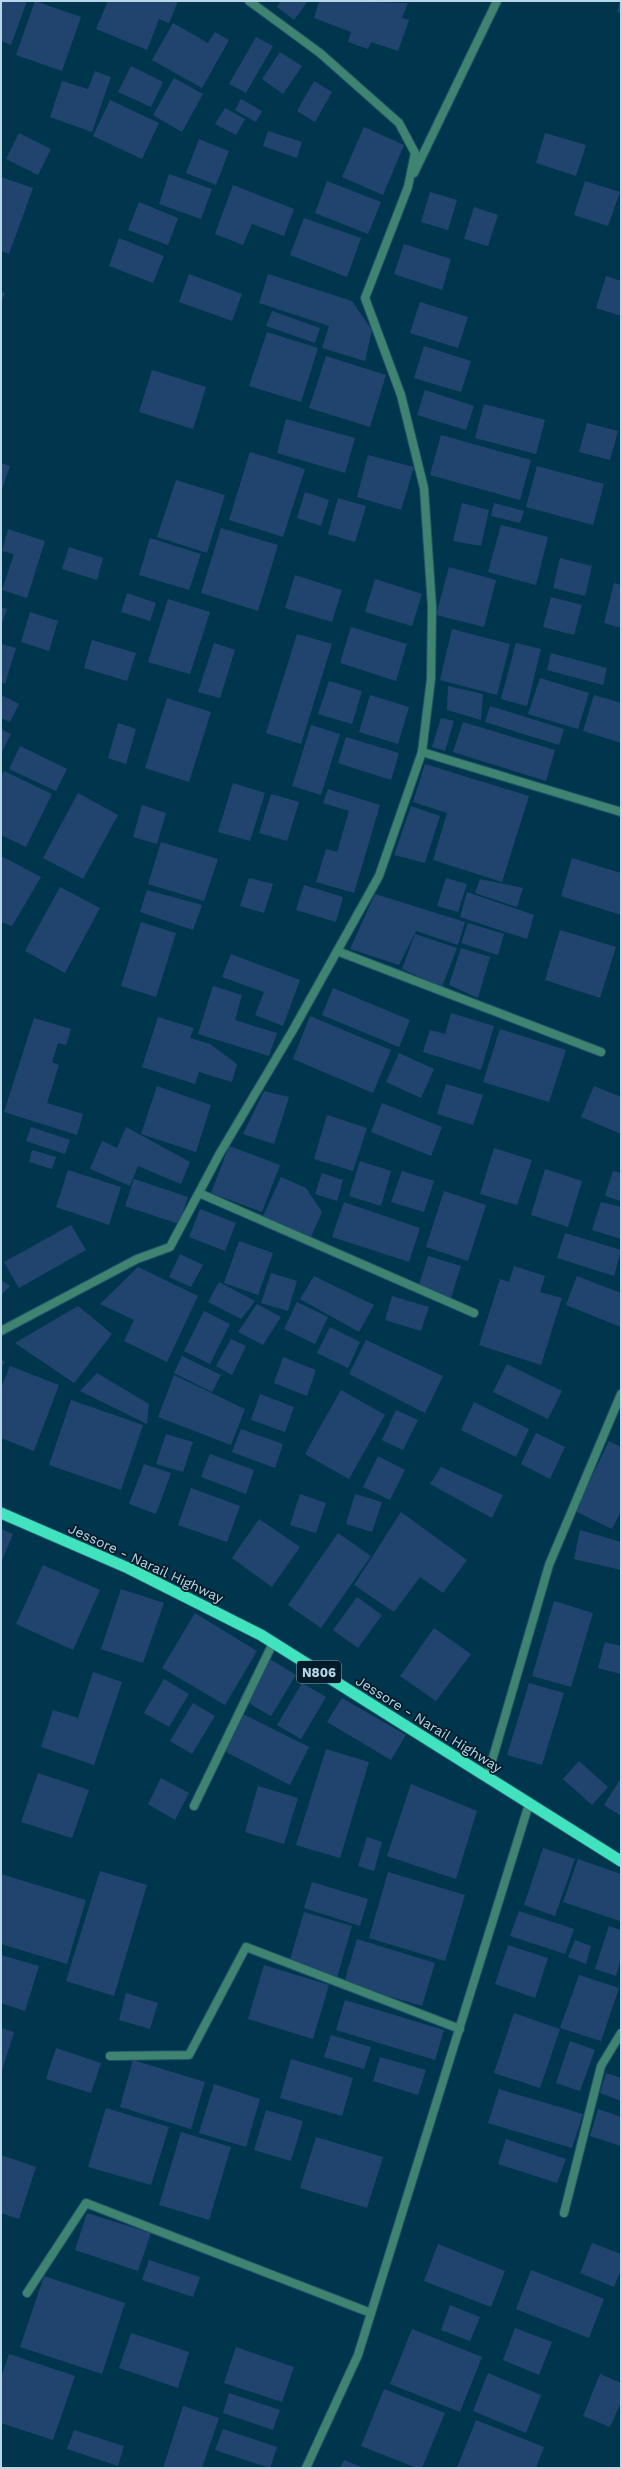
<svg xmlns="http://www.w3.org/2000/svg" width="622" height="2469" font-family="'Work Sans',sans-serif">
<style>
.building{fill:#20446d}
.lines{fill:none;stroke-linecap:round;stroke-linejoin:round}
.minor-casing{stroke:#215369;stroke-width:10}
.trunk-casing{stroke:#215369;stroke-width:13}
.minor{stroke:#3f8371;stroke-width:8}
.trunk{stroke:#41e2be;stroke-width:11}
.labels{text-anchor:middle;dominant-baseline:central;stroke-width:3.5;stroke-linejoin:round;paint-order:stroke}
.shield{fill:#021c29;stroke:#819faf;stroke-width:1}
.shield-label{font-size:13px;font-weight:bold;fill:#b8d7e8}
.street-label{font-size:14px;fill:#b8d7e8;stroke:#021c29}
</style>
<rect width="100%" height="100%" fill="#00364d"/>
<g class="building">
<polygon points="1,1 27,1 11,45 1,41"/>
<polygon points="35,1 81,17 62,71 16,55"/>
<polygon points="108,1 178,1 169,23 159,19 147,50 96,29"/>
<polygon points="281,1 308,1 294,20 277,7"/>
<polygon points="319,1 408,3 402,18 409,20 398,51 371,42 368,49 348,42 351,32 314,18"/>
<polygon points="620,1 621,1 621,13 617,12"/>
<polygon points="173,23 208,43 215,32 229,40 202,88 152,60"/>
<polygon points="256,37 273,46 246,93 229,84"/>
<polygon points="280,52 302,66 283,94 262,79"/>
<polygon points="131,66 163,82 151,107 118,92"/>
<polygon points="95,71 111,77 92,132 50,117 62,81 88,89"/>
<polygon points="174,78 203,94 182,132 153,115"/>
<polygon points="314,81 332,92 315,122 297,111"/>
<polygon points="241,99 262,111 256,122 235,110"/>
<polygon points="110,100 159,123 142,159 93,136"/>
<polygon points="225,108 245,119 236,135 215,124"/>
<polygon points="364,127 404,145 383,195 342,177"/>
<polygon points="268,131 302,142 297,158 263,146"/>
<polygon points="19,133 51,149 38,175 6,159"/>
<polygon points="545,133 586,145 576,176 536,163"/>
<polygon points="199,139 229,151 216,185 186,173"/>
<polygon points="169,174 212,189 201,219 159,204"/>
<polygon points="1,177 33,188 9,254 1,251"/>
<polygon points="327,181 381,202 368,234 315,213"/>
<polygon points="585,181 620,192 608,226 574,215"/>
<polygon points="233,185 294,209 284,236 252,224 243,245 215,234"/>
<polygon points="430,192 457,200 448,230 421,222"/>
<polygon points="139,202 178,218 168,245 128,230"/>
<polygon points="474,207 498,215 488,246 464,239"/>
<polygon points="304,218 361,238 347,277 290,255"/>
<polygon points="119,238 164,256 153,283 109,266"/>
<polygon points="404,244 451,259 442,290 394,274"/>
<polygon points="189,274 242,294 232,321 179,302"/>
<polygon points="268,274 352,301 372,330 365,361 322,348 329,326 259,303"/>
<polygon points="606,276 621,281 621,316 596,308"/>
<polygon points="1,292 5,293 1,303"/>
<polygon points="420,302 468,317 458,348 410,333"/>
<polygon points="272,311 320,328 315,343 266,326"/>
<polygon points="267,332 318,348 301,402 249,386"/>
<polygon points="424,346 471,361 461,392 414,378"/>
<polygon points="326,356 386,375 370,427 309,408"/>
<polygon points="152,370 206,387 193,429 139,412"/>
<polygon points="425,390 474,406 466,430 417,415"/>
<polygon points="484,404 545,420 536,454 475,438"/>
<polygon points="286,419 355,438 345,473 277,453"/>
<polygon points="587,423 618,431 610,460 579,452"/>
<polygon points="441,435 531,460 520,500 430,475"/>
<polygon points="250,452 305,469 283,537 229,520"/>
<polygon points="368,455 414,467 401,510 357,497"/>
<polygon points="1,463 10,466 1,492"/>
<polygon points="537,466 604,484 593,525 526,507"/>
<polygon points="176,480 225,495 207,553 157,537"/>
<polygon points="305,492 329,500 321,526 297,518"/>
<polygon points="338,498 366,506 355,542 328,534"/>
<polygon points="462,503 489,510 481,546 453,541"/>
<polygon points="494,503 524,511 520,523 491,516"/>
<polygon points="501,525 548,537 536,585 488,572"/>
<polygon points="221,528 278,545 258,611 201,593"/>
<polygon points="8,529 45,541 27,598 2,590 14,554 2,551"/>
<polygon points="150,538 201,554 189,590 139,575"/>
<polygon points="69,547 103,558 97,580 62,569"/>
<polygon points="560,558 592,566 585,596 553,588"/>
<polygon points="449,567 496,580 484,627 436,615"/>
<polygon points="295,575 342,590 332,622 285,608"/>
<polygon points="375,579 422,594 412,626 365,612"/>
<polygon points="614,583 621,585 621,628 604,623"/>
<polygon points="127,593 156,603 150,621 121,612"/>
<polygon points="551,597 582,605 574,635 543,627"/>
<polygon points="168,599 210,612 190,674 148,662"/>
<polygon points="1,607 7,609 1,626"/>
<polygon points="30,612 58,621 49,651 21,642"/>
<polygon points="351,627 407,644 396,681 340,663"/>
<polygon points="452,629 510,644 497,695 440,680"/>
<polygon points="297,634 332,644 301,744 266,733"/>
<polygon points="92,640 136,653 127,681 84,668"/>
<polygon points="214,643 235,650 220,698 198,692"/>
<polygon points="516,643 541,649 527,706 501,699"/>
<polygon points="1,644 16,648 5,684 1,682"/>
<polygon points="551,653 607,668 603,685 547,670"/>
<polygon points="540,678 589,693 578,729 528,714"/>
<polygon points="329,681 362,691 352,724 318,714"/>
<polygon points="448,686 483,694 481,720 447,710"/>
<polygon points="1,695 19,704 10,722 1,718"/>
<polygon points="370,695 409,707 398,744 359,732"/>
<polygon points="594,695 621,703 621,743 583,731"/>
<polygon points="167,698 211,712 189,782 145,768"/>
<polygon points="490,706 564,729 559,745 485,722"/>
<polygon points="441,718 454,721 445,751 432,747"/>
<polygon points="463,722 555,750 546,781 453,752"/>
<polygon points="118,723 136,729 126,764 108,758"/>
<polygon points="311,725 340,734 321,795 292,786"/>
<polygon points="1,729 11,734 1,754"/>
<polygon points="346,737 399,753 391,780 338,763"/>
<polygon points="20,746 67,769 56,791 9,769"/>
<polygon points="425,764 529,796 502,882 433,860 447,813 413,802"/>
<polygon points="4,771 52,794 26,847 1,835 1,777"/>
<polygon points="233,783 265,793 250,841 218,832"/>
<polygon points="328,789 380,805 354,893 316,882 326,849 337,852 349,811 323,803"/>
<polygon points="78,793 118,815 83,879 43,858"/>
<polygon points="271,794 299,802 287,841 259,833"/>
<polygon points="142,805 166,813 157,844 133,837"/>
<polygon points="411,806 440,816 425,863 394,855"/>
<polygon points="161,842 218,859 204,901 148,884"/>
<polygon points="1,856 41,877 12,926 1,922"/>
<polygon points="572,858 621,873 621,915 561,896"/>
<polygon points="249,878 273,884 264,913 240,906"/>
<polygon points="446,878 467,884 458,912 437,906"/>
<polygon points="480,879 523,888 517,907 475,893"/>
<polygon points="304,885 343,897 336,922 296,910"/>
<polygon points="60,887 100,908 65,973 25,951"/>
<polygon points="147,890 202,905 193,930 140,912"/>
<polygon points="467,892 534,915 527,939 460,917"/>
<polygon points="375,894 465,922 458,945 416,931 399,965 350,949"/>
<polygon points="141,922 176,933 156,997 121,986"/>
<polygon points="468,923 504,934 498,955 461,943"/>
<polygon points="560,930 616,947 600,998 545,980"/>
<polygon points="415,934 457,948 442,987 402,969"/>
<polygon points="461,948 490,957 478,998 449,985"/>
<polygon points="231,954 300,980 283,1026 255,1015 264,992 222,977"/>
<polygon points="213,986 242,995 235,1020 277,1033 269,1056 198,1034"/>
<polygon points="333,988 410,1020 399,1047 322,1015"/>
<polygon points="451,1013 494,1026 481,1070 423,1052 430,1030 445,1034"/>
<polygon points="310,1016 391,1050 373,1093 293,1059"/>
<polygon points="158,1017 194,1028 190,1038 210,1044 237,1064 232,1082 199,1072 195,1084 142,1067"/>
<polygon points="34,1018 71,1029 66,1045 58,1043 52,1062 59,1065 47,1103 83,1114 77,1135 4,1112"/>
<polygon points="500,1029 566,1050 549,1102 483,1082"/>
<polygon points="399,1053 434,1069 421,1098 386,1082"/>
<polygon points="446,1084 483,1095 473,1125 437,1114"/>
<polygon points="157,1086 211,1105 196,1152 141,1134"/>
<polygon points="594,1086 621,1097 621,1134 581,1117"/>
<polygon points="264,1091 289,1097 274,1144 243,1134"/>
<polygon points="382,1103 442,1127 431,1156 371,1132"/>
<polygon points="327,1115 367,1128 353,1171 314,1159"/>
<polygon points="31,1127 70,1140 65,1154 26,1141"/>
<polygon points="126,1127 190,1162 181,1184 138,1166 130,1186 90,1169 102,1141 117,1148"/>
<polygon points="229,1146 280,1165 262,1212 211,1193"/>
<polygon points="494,1148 532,1160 517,1205 480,1194"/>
<polygon points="32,1150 56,1157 52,1169 29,1162"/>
<polygon points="360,1161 391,1171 381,1206 349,1196"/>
<polygon points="545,1169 582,1181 568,1227 531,1215"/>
<polygon points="68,1170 121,1187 109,1225 56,1207"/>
<polygon points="402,1171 434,1181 424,1212 391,1202"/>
<polygon points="613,1171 621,1173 621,1201 605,1196"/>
<polygon points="322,1173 343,1180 337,1201 315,1194"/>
<polygon points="281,1177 306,1188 322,1212 311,1237 263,1216"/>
<polygon points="134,1179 188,1197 179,1224 125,1206"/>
<polygon points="444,1191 486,1205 468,1261 426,1247"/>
<polygon points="344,1202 420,1228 409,1262 332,1237"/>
<polygon points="601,1202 621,1207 621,1239 592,1230"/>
<polygon points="200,1209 236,1223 225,1251 189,1237"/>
<polygon points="71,1225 86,1250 19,1288 4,1262"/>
<polygon points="565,1233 621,1250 614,1276 557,1258"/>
<polygon points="239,1241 273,1253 258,1295 224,1283"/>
<polygon points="180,1254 203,1265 191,1287 169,1277"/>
<polygon points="428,1256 461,1266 451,1298 418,1288"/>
<polygon points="514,1266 545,1276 540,1292 562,1298 541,1365 479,1345 500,1279 509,1282"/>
<polygon points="138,1267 198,1296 167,1362 124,1341 134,1320 100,1304"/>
<polygon points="271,1273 297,1281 288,1311 261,1303"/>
<polygon points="314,1276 374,1305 359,1332 300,1299"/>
<polygon points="577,1276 621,1293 621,1327 566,1305"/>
<polygon points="1,1280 10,1286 1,1295"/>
<polygon points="219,1282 255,1301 241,1319 208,1302"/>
<polygon points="392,1296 429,1307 421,1331 385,1320"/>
<polygon points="297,1302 328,1317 315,1344 284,1329"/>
<polygon points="257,1304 281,1317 263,1345 238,1332"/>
<polygon points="78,1306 112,1334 74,1383 15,1343"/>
<polygon points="204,1311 230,1324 210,1364 184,1351"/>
<polygon points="330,1327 360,1342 348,1368 317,1353"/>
<polygon points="231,1339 246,1346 232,1375 216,1366"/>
<polygon points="366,1340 443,1376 425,1413 349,1374"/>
<polygon points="182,1356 221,1375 212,1392 174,1373"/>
<polygon points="283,1357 316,1370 307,1396 274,1383"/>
<polygon points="1,1360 5,1361 1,1369"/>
<polygon points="507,1364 562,1391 548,1419 493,1392"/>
<polygon points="10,1366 59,1385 34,1451 1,1438 1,1388"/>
<polygon points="97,1373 149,1404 147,1424 80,1391"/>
<polygon points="174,1375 245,1409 231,1445 158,1417"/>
<polygon points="341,1390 385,1415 349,1479 305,1454"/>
<polygon points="260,1394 294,1407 285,1432 251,1420"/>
<polygon points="71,1400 143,1425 121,1490 49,1465"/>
<polygon points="474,1402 529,1429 516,1457 461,1430"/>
<polygon points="396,1410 418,1420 403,1450 382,1440"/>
<polygon points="241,1429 283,1444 275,1468 232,1452"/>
<polygon points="536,1433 565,1447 550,1479 521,1464"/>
<polygon points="166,1434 193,1442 183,1472 156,1464"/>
<polygon points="609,1441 621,1447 621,1511 612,1529 575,1511"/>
<polygon points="210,1454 254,1470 246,1494 201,1477"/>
<polygon points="378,1456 405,1470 390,1500 363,1487"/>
<polygon points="144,1464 171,1473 156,1514 129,1504"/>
<polygon points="441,1467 503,1495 492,1518 430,1484"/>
<polygon points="191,1488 240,1506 227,1542 178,1525"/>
<polygon points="300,1494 326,1503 316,1533 290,1525"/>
<polygon points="355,1494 382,1502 372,1532 346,1524"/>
<polygon points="401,1512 467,1560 443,1593 420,1577 394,1612 354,1585"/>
<polygon points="259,1519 300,1547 272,1587 232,1558"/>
<polygon points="1,1529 13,1534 1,1563"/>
<polygon points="580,1530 621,1542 621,1570 574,1559"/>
<polygon points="338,1533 371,1556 321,1628 288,1605"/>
<polygon points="43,1565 100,1590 73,1650 16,1624"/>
<polygon points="121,1589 164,1603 143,1663 101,1649"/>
<polygon points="357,1597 382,1615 358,1648 333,1630"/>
<polygon points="554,1601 593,1613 571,1687 532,1676"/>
<polygon points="195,1613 257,1651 225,1705 162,1668"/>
<polygon points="434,1628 471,1654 436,1701 400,1676"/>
<polygon points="605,1642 621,1646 621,1674 598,1668"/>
<polygon points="265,1656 296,1675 271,1716 240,1698"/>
<polygon points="93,1672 122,1682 94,1765 41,1747 53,1710 78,1718"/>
<polygon points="164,1679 189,1694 169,1727 144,1713"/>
<polygon points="302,1683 326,1697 301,1739 277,1725"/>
<polygon points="529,1683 564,1693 542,1765 507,1755"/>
<polygon points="342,1698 406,1735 391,1760 327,1722"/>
<polygon points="193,1703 215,1716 192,1754 170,1741"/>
<polygon points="241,1713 309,1747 290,1785 222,1750"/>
<polygon points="326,1749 369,1762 340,1858 296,1845"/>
<polygon points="579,1761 608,1787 592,1805 563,1779"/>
<polygon points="38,1773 89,1790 72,1838 21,1822"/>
<polygon points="161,1778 189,1793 175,1820 148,1804"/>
<polygon points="621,1778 621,1816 604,1805"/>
<polygon points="411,1784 477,1811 456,1879 387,1856"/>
<polygon points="258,1786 298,1798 284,1844 245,1832"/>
<polygon points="367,1837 382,1842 374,1871 358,1866"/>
<polygon points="543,1848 575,1859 555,1916 524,1905"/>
<polygon points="578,1859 621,1874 620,1921 563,1902"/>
<polygon points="100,1871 147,1885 114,1996 66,1981"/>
<polygon points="388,1872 465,1895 445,1961 369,1938"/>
<polygon points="1,1874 86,1900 67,1964 1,1944"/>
<polygon points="312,1882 368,1899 360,1926 304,1908"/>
<polygon points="519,1911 574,1929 565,1954 510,1936"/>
<polygon points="304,1912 352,1926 337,1978 289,1963"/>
<polygon points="609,1926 621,1930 621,1959 616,1976 595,1969"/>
<polygon points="357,1939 435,1963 422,2006 344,1983"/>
<polygon points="575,1940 591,1946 586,1964 568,1957"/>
<polygon points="508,1945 548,1958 535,1998 495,1984"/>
<polygon points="1,1955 39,1966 25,2011 1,2003"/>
<polygon points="264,1965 329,1985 313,2039 248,2019"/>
<polygon points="579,1975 619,1988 601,2041 560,2028"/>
<polygon points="126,1993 158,2003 150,2029 119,2020"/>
<polygon points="345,2000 444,2030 435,2060 336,2030"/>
<polygon points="514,2013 560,2029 540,2088 494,2073"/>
<polygon points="1,2028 14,2032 1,2074"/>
<polygon points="331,2035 371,2047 364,2069 324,2057"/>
<polygon points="570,2041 595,2050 580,2091 556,2083"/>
<polygon points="56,2048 101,2063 91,2093 46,2079"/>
<polygon points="380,2057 426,2070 418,2095 373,2081"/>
<polygon points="291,2059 353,2078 342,2116 280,2098"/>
<polygon points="133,2060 205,2082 191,2129 120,2107"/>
<polygon points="606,2073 621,2078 621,2101 600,2093"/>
<polygon points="214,2084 260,2099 246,2147 199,2133"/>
<polygon points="499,2089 583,2114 572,2148 488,2123"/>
<polygon points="106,2108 169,2127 151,2185 88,2167"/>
<polygon points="598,2109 621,2117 621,2146 590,2136"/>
<polygon points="266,2110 303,2121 291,2161 254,2150"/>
<polygon points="181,2132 231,2147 209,2220 159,2205"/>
<polygon points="316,2137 383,2157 367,2208 300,2188"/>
<polygon points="506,2139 566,2159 557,2183 498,2164"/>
<polygon points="1,2155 36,2167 19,2219 1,2213"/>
<polygon points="87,2213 151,2233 138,2271 75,2250"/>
<polygon points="592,2243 621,2254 621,2269 614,2287 580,2273"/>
<polygon points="438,2244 505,2271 491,2307 424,2281"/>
<polygon points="149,2260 200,2277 193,2297 142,2280"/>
<polygon points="531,2270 604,2299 589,2338 516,2309"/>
<polygon points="44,2276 125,2303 102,2374 20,2347"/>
<polygon points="450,2305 480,2317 470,2341 441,2330"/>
<polygon points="515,2328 552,2342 539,2375 503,2360"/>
<polygon points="412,2329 482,2357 460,2412 390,2384"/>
<polygon points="131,2333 189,2352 178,2388 119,2368"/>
<polygon points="236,2347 294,2367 282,2402 224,2383"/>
<polygon points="9,2354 75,2376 53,2440 1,2423 1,2377"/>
<polygon points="488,2373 541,2395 526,2433 473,2411"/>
<polygon points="600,2374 621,2383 621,2402 610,2427 583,2416"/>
<polygon points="384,2389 445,2413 422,2468 417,2468 361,2446"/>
<polygon points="229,2393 280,2410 273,2430 223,2413"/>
<polygon points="183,2406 219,2418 202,2468 163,2468"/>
<polygon points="476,2420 544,2447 536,2468 457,2468"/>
<polygon points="223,2429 277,2447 270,2468 215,2450"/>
<polygon points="74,2430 124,2446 118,2466 67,2449"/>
<polygon points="344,2460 364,2468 340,2468"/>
</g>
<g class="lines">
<defs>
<g id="minor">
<polyline points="414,173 497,1"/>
<polyline points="422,752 621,812"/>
<polyline points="337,951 601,1052"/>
<polyline points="199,1193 474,1313"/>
<polyline points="1,1331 137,1259 170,1247 220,1153 293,1030 379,876 422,752 431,679 432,607 424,488 401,395 365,298 408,187 415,153 399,123 320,53 249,1"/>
<polyline points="487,1778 549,1565 621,1394"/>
<polyline points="194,1806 273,1643"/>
<polyline points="110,2056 189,2055 246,1947 460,2029"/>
<polyline points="564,2213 601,2066 621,2033"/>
<polyline points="27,2293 86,2203 371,2313"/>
<polyline points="306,2468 358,2355 529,1804"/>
</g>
<polyline id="trunk" points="1,1513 128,1568 261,1635 621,1861"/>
</defs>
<use href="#minor" class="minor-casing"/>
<use href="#trunk" class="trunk-casing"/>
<use href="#minor" class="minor"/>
<use href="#trunk" class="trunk"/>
</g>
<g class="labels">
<rect class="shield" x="297" y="1661" width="44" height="22" rx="3"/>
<g class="shield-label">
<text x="319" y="1672">N806</text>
</g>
<g class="street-label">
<text transform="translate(146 1563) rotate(25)">Jessore - Narail Highway</text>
<text transform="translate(429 1724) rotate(32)">Jessore - Narail Highway</text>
</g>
</g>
<rect width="622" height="2469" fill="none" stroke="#b8d7e8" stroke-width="4"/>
</svg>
